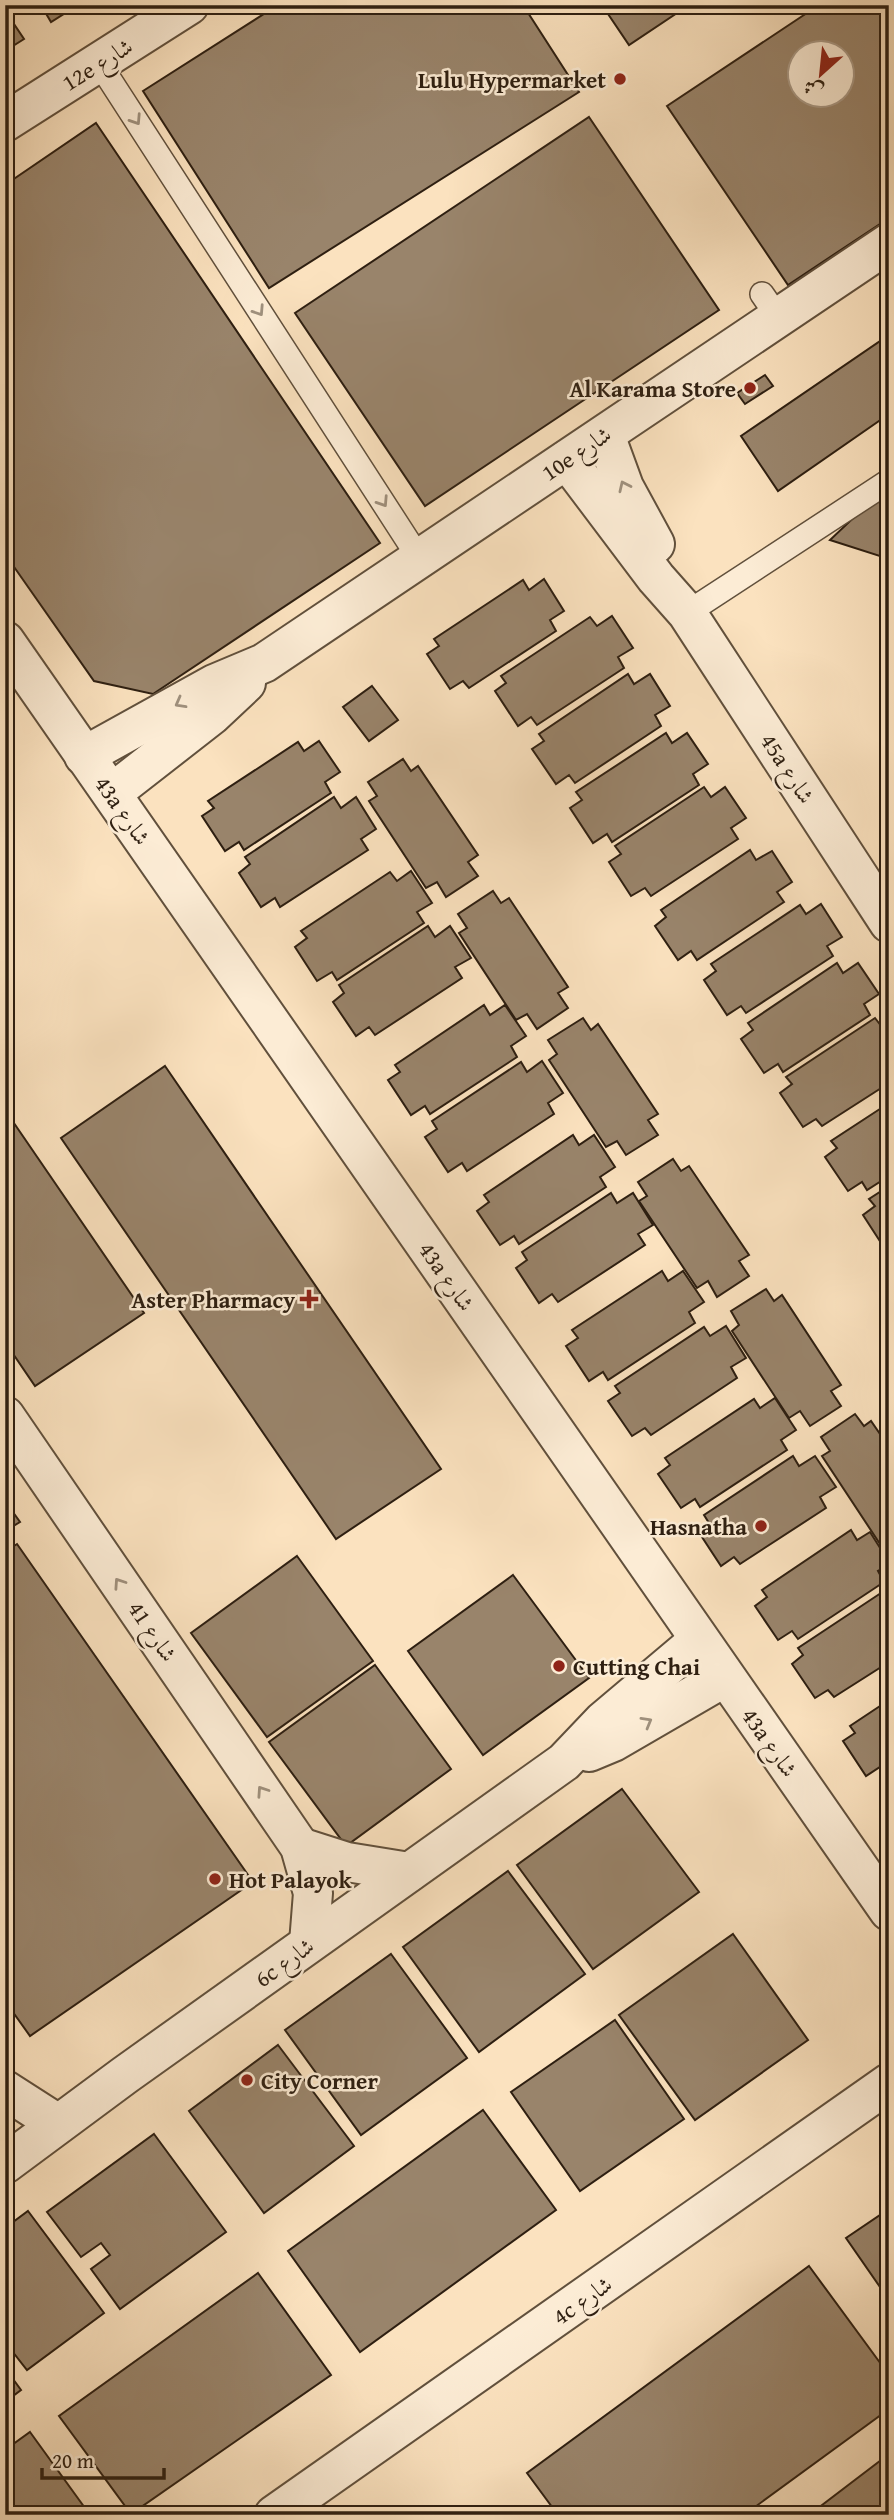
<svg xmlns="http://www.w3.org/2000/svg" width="894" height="2520" font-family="'Gentium Book Plus',Amiri,serif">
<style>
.building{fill:#99846b;stroke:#2e1f11;stroke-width:2;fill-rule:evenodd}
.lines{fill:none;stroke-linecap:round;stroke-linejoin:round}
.service-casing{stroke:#61503c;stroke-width:26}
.minor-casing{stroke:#61503c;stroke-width:42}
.service{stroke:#fcecd5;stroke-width:23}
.minor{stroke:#fcecd5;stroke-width:38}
.oneway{stroke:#9f907d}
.poi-dot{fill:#8f2418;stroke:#fcecd5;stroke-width:2.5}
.labels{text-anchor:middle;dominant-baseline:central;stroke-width:5;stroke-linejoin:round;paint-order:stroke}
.street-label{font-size:23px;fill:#2e1f11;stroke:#fcecd5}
.poi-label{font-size:23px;font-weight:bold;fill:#2e1f11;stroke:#fcecd5;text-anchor:end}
</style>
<rect width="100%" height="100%" fill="#fbe2bf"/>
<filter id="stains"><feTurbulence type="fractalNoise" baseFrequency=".00286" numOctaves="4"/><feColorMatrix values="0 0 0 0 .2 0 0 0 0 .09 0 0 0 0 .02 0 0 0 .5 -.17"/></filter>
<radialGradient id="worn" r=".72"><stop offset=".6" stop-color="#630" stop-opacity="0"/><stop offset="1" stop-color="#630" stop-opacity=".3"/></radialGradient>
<g class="building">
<polygon points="5,5 24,5 8,15 24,39 5,51"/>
<polygon points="41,5 78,5 51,22"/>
<polygon points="278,5 523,5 579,92 269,288 143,91"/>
<polygon points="602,5 689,5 629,45"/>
<path d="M819 5H889V218L788 285 667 106ZM800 52H842V94H800Z"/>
<polygon points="589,117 719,310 425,506 295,313"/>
<polygon points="96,123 380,543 153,694 94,681 5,554 5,185"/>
<polygon points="889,335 889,414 778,491 741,436"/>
<polygon points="765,375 773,386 745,404 737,393"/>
<polygon points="886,487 889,488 889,559 830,540"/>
<polygon points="544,579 564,611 550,620 556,631 469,688 463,681 450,689 427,654 439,646 434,639 523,580 529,590"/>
<polygon points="612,616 633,648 618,657 624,668 537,725 531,717 518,726 495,691 506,683 501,676 590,617 597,626"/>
<polygon points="628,674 634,684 650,674 670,706 655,715 661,726 575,783 569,775 556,784 532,749 544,741 539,734"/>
<polygon points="372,686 398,720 369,741 343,707"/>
<polygon points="666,733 672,743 687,733 708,764 693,774 699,785 612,842 607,834 593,843 570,808 582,800 576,792"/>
<polygon points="319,741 340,772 325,782 331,793 244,850 239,842 225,851 202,816 214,808 208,801 298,742 304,751"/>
<polygon points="889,754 889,781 883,779"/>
<polygon points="403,759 411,771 418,766 478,855 468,862 478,876 446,897 437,882 426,888 369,801 377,796 368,782"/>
<polygon points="704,787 711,797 725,787 746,818 731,828 738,839 651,896 645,888 631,896 609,862 621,854 615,846"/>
<polygon points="334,797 341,808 356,797 376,829 361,839 368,850 280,907 275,898 261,907 239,873 250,864 245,857"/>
<polygon points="750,850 756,860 772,851 792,882 777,892 784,902 697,960 691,951 678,960 655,926 666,917 661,910"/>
<polygon points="411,871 432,903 417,912 424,923 337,980 332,972 317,981 295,947 307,938 301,931 390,872 397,881"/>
<polygon points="493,891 501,903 509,898 568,987 558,993 568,1008 537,1029 527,1014 516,1020 459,933 467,928 458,914"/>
<polygon points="821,904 842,937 827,946 833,956 746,1013 741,1006 727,1015 704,980 716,971 711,964 800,905 806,914"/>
<polygon points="428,926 435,937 450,926 471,958 455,967 462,978 375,1035 369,1027 356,1036 333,1002 344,993 339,985"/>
<polygon points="837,963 843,973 858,963 879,994 864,1004 870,1015 783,1072 778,1064 764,1073 741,1039 753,1030 748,1023"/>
<polygon points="484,1005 490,1015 505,1005 526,1036 511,1046 517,1057 430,1114 425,1106 411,1115 388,1080 400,1072 395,1065"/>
<polygon points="583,1018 591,1030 598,1024 658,1114 648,1120 658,1135 626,1155 617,1141 606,1147 549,1060 557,1054 548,1040"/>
<polygon points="875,1018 882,1027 889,1023 889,1083 822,1126 816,1119 803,1127 780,1093 792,1084 786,1077"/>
<polygon points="542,1061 563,1093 548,1103 554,1114 467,1171 462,1163 448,1172 425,1137 437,1129 432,1121 521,1062 527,1072"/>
<polygon points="165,1066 441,1469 336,1539 61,1138"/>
<polygon points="889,1103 889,1176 867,1190 862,1182 848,1191 825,1157 837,1148 831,1141"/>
<polygon points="5,1110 144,1313 35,1386 5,1342"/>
<polygon points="573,1135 579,1145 594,1135 615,1167 600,1177 606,1187 519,1244 514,1236 500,1245 477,1211 489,1202 484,1195"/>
<polygon points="673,1159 681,1171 689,1166 749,1255 739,1261 749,1276 717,1297 708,1281 697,1288 639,1201 647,1196 638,1182"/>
<polygon points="889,1186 889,1247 885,1249 863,1215 875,1206 869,1199"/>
<polygon points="611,1193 617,1203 633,1193 653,1225 638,1234 645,1245 558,1302 552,1294 539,1303 516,1268 527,1260 522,1252"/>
<polygon points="662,1271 668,1281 683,1271 704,1302 689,1312 695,1323 608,1380 603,1372 589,1381 566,1346 578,1338 572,1330"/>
<polygon points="766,1289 774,1301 782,1295 841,1385 831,1391 841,1406 810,1426 800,1411 789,1418 732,1331 739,1325 731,1311"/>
<polygon points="726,1326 746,1358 731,1367 737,1378 651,1435 645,1428 632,1436 608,1401 620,1393 615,1386 704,1327 710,1336"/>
<polygon points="775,1398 796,1430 781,1440 787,1450 700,1507 695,1499 681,1508 658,1474 670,1465 665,1458 754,1399 760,1408"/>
<polygon points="855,1414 864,1426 871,1421 889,1447 889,1538 880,1544 822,1456 830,1451 821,1437"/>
<polygon points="793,1456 799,1466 815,1456 836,1487 820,1497 826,1508 740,1564 734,1557 721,1566 698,1531 709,1523 704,1515"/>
<polygon points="5,1501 20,1522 5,1531"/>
<polygon points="851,1530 857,1540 870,1532 889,1562 889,1565 878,1571 884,1582 798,1639 792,1631 778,1640 755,1606 767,1597 762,1590"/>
<polygon points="17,1544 253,1882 30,2036 5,2001 5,1552"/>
<polygon points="297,1556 373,1661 267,1737 191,1633"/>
<polygon points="513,1575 589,1678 483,1755 408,1651"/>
<polygon points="887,1589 889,1662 834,1697 828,1690 815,1698 792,1664 803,1655 798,1648"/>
<polygon points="375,1665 451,1769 346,1846 269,1742"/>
<polygon points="889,1700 889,1772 885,1775 880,1767 866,1776 843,1741 855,1733 850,1726"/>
<polygon points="622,1789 699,1892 593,1969 517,1865"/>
<polygon points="508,1871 585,1974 479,2052 403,1947"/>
<polygon points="733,1934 808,2040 695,2120 619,2015"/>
<polygon points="391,1954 467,2058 361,2135 285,2030"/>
<polygon points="615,2020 684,2119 580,2191 511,2092"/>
<polygon points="278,2045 354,2146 264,2213 189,2111"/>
<polygon points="483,2110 556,2210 360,2352 288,2251"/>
<polygon points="154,2134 226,2232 120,2309 91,2269 110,2255 101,2243 81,2257 47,2212"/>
<polygon points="889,2209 889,2300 846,2238"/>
<polygon points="28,2211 104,2313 27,2370 5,2342 5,2228"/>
<polygon points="809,2266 889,2375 889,2409 744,2515 558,2515 527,2473"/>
<polygon points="258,2273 331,2375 131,2514 59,2416"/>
<polygon points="5,2368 21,2390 5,2402"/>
<polygon points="30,2432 90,2515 5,2515 5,2450"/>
<polygon points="889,2454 889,2515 809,2515"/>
</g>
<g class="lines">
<defs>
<g id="service">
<polyline points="99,63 419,558"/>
<polyline points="762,294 778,317"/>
<polyline points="687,613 889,481"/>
</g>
<g id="minor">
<polyline points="5,122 189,5"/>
<polyline points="605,435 624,487 655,544"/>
<polyline points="567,460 656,578 687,613 889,923"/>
<polyline points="5,641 889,1911"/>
<polyline points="84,756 214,684 264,663 889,243"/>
<polyline points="112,793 212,715 246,683"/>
<polyline points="5,1416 300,1847 313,1893 309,1943"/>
<polyline points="589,1752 613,1742 725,1677"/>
<polyline points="300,1847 347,1862 409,1872"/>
<polyline points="5,2090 58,2124"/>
<polyline points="5,2164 125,2075 564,1762 603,1721 699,1640"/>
<polyline points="274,2515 889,2083"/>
</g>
</defs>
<use href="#service" class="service-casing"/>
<use href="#minor" class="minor-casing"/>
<use href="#service" class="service"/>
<use href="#minor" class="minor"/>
</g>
<defs><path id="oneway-chevron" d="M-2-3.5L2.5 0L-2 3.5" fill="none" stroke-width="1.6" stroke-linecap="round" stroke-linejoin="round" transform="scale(1.75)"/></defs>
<g class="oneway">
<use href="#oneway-chevron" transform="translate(136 120) rotate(57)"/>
<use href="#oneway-chevron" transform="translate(259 311) rotate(57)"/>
<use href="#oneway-chevron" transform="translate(624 486) rotate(-115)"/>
<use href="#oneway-chevron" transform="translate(383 502) rotate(57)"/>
<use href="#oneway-chevron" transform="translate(180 703) rotate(151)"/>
<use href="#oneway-chevron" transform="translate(119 1583) rotate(-124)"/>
<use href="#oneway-chevron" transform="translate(647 1722) rotate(-30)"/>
<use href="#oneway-chevron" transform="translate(262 1791) rotate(-124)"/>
</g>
<g class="poi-dot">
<circle cx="620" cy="79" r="7"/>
<circle cx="750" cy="388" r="7"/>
<path d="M305.5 1288.5h7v7h7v7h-7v7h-7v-7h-7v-7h7z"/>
<circle cx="761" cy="1526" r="7"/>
<circle cx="559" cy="1666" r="7"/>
<circle cx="215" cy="1879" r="7"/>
<circle cx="247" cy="2080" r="7"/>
</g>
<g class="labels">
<g class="street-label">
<text transform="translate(97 64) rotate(-32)">12e شارع</text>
<text transform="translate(576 453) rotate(-34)">10e شارع</text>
<text transform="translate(788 768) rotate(57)">45a شارع</text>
<text transform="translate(123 810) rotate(55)">43a شارع</text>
<text transform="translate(447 1276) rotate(55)">43a شارع</text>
<text transform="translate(153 1631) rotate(56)">شارع 41</text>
<text transform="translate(770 1742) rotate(55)">43a شارع</text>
<text transform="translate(284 1962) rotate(-36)">6c شارع</text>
<text transform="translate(582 2300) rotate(-35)">4c شارع</text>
</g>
<g class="poi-label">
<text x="606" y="79">Lulu Hypermarket</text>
<text x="736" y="388">Al Karama Store</text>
<text x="295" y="1299">Aster Pharmacy</text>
<text x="747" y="1526">Hasnatha</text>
<text x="573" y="1666" text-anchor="start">Cutting Chai</text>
<text x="229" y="1879" text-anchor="start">Hot Palayok</text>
<text x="261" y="2080" text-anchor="start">City Corner</text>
</g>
</g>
<rect width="894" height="2520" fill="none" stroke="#fbe2bf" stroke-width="28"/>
<rect x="7" y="7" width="880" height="2506" fill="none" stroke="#2e1f11" stroke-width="3.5"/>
<rect x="14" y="14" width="866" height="2492" fill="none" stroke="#2e1f11" stroke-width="2"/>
<g transform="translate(821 74) rotate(207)"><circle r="33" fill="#fcecd5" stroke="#aa9a87" stroke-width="2"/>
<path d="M0-5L12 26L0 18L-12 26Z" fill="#8f2418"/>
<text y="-10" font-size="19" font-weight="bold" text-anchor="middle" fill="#2e1f11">ش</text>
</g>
<path d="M42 2468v10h122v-10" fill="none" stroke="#2e1f11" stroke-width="3.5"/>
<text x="52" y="2468" font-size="21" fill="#2e1f11" stroke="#fcecd5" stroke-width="5" paint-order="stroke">20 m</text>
<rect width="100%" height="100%" filter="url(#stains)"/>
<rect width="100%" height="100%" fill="url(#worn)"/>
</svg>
